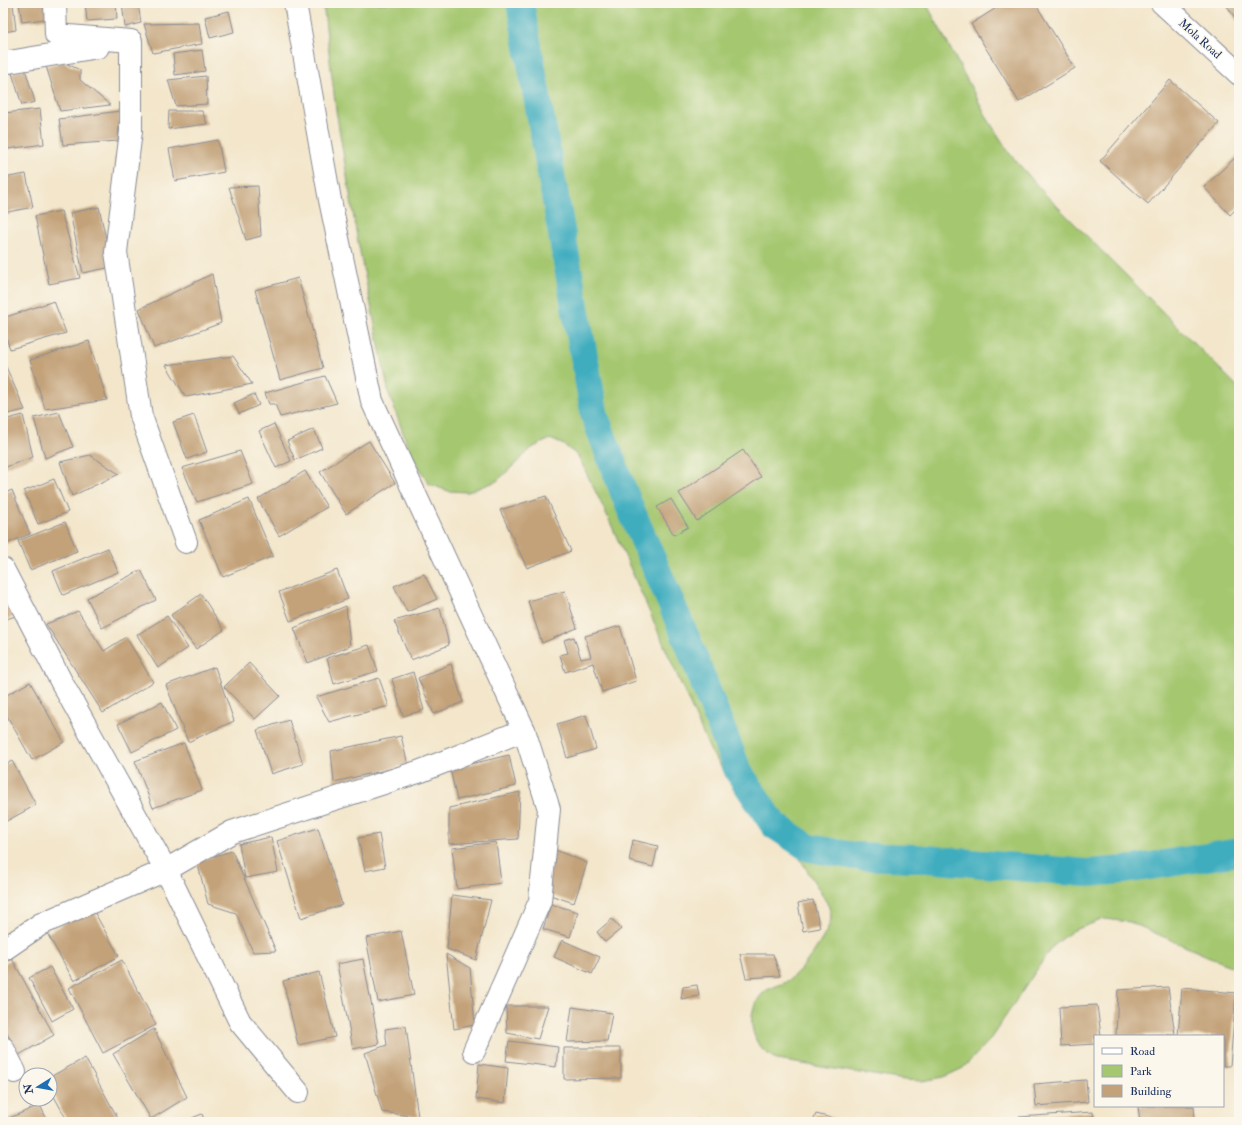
<svg xmlns="http://www.w3.org/2000/svg" width="1242" height="1125" font-family="'IM FELL Double Pica',serif">
<style>
.green{fill:#a5c770;stroke:#607b67}
.lines{fill:none;stroke-linecap:round;stroke-linejoin:round}
.canal{stroke:#40adbf;stroke-width:28}
.building{fill:#c3a279}
.street-casing{stroke:#878a94;stroke-width:24}
.street{stroke:#fff;stroke-width:22}
.labels{text-anchor:middle;dominant-baseline:central;stroke-width:3;stroke-linejoin:round;paint-order:stroke}
.street-label{font-size:12px;fill:#1b2f5e;stroke:#fbf7ec}
</style>
<rect width="100%" height="100%" fill="#fbf7ec"/>
<filter id="ink" filterUnits="userSpaceOnUse"><feTurbulence type="fractalNoise" baseFrequency=".025" numOctaves="2"/><feDisplacementMap in="SourceGraphic" scale="8" xChannelSelector="R" yChannelSelector="G"/><feConvolveMatrix kernelMatrix="1 2 1 2 8 2 1 2 1" color-interpolation-filters="sRGB"/></filter>
<filter id="wash" filterUnits="userSpaceOnUse"><feTurbulence type="fractalNoise" baseFrequency=".012" numOctaves="4" result="noise"/><feDisplacementMap in="SourceGraphic" scale="16" xChannelSelector="R" yChannelSelector="G"/><feGaussianBlur stdDeviation="0.9" result="paint"/><feColorMatrix in="noise" values="0 0 0 0 0 0 0 0 0 0 0 0 0 0 0 0 0 1.4 0 .05"/><feComposite in="paint" operator="in"/></filter>
<g filter="url(#wash)">
<rect width="100%" height="100%" fill="#f3e6cb"/>
<path class="green" d="M323 3H926L989 121 1010 154 1044 193 1239 388V970L1130 922 1104 919 1072 931 1052 947 989 1041 963 1068 944 1077 922 1081 905 1080 777 1060C772 1056 764 1052 760 1047 748 1029 748 1004 767 990 774 986 782 985 789 980 803 969 824 940 830 923 832 916 830 909 827 903L794 849 725 773 710 750 607 515 578 456 564 445 550 439 532 448 497 481 468 492 448 491 429 484 410 452 389 394 357 237 336 110Z"/>
<g class="lines">
<polyline class="canal" points="520,3 595,417 628,503 690,647 738,771 774,825 809,848 854,856 915,858 1087,873 1125,870 1239,852"/>
</g>
<g id="blocks">
<g class="building">
<polygon points="3,3 13,3 16,30 3,32"/>
<polygon points="19,3 50,3 52,18 22,22"/>
<polygon points="85,3 116,3 117,19 87,21"/>
<polygon points="122,3 138,3 141,23 125,27"/>
<polygon points="1004,3 1035,3 1075,68 1019,102 971,24"/>
<polygon points="1225,3 1239,3 1239,24"/>
<polygon points="229,11 234,32 210,38 205,17"/>
<polygon points="199,23 202,44 153,53 144,24"/>
<polygon points="202,50 205,71 175,75 173,54"/>
<polygon points="63,62 80,70 80,80 110,105 60,111 46,66"/>
<polygon points="25,69 35,102 22,105 12,73"/>
<polygon points="206,76 207,104 176,106 168,80"/>
<polygon points="1170,80 1219,123 1148,204 1100,161"/>
<polygon points="40,109 44,144 8,149 4,113"/>
<polygon points="120,111 118,141 63,145 59,119"/>
<polygon points="169,111 202,111 207,124 168,129"/>
<polygon points="218,140 224,172 175,181 169,149"/>
<polygon points="1239,154 1239,206 1230,215 1204,187"/>
<polygon points="26,174 33,207 3,213 3,178"/>
<polygon points="258,186 261,236 246,240 229,187"/>
<polygon points="99,207 112,267 83,273 70,213"/>
<polygon points="61,211 80,278 49,284 35,216"/>
<polygon points="212,274 221,323 154,348 139,309"/>
<polygon points="298,278 323,368 280,380 255,290"/>
<polygon points="54,301 66,333 10,349 3,328 3,318"/>
<polygon points="89,341 107,400 45,409 30,360"/>
<polygon points="233,356 252,384 186,397 166,365"/>
<polygon points="3,360 25,410 3,415"/>
<polygon points="325,376 337,403 280,417 275,404 269,404 265,393"/>
<polygon points="254,394 259,405 239,414 234,403"/>
<polygon points="59,412 73,447 45,458 34,418"/>
<polygon points="23,415 33,457 3,468 3,420"/>
<polygon points="194,415 207,452 187,459 173,422"/>
<polygon points="274,424 291,461 276,468 259,431"/>
<polygon points="314,429 322,448 295,460 287,441"/>
<polygon points="369,441 395,483 346,514 320,472"/>
<polygon points="743,450 761,477 697,521 679,493"/>
<polygon points="240,451 253,484 197,502 182,468"/>
<polygon points="90,455 119,474 72,496 60,462"/>
<polygon points="305,471 327,507 279,536 258,499"/>
<polygon points="54,479 68,512 38,524 24,491"/>
<polygon points="12,490 30,534 3,545 3,494"/>
<polygon points="546,496 571,551 527,568 500,510"/>
<polygon points="249,499 273,556 223,577 199,520"/>
<polygon points="671,499 688,527 674,535 657,507"/>
<polygon points="65,522 77,551 30,570 18,541"/>
<polygon points="108,548 118,572 63,595 53,571"/>
<polygon points="141,570 156,600 102,628 87,598"/>
<polygon points="337,570 348,599 290,621 279,592"/>
<polygon points="424,574 437,599 407,612 394,586"/>
<polygon points="3,586 16,616 3,620"/>
<polygon points="565,591 577,628 542,643 528,601"/>
<polygon points="201,594 224,630 196,649 171,615"/>
<polygon points="346,606 350,646 308,663 294,628"/>
<polygon points="440,608 449,645 411,660 394,621"/>
<polygon points="78,611 104,651 126,637 153,682 103,713 46,624"/>
<polygon points="167,616 188,648 158,668 137,635"/>
<polygon points="620,626 636,681 602,692 593,663 565,672 560,655 568,653 564,640 574,637 581,659 591,657 585,636"/>
<polygon points="369,645 378,671 334,684 327,658"/>
<polygon points="249,663 280,696 255,719 224,687"/>
<polygon points="451,664 463,702 434,714 418,678"/>
<polygon points="215,667 234,721 188,742 166,685"/>
<polygon points="413,672 424,710 403,716 392,679"/>
<polygon points="379,678 389,706 329,722 316,697"/>
<polygon points="30,682 64,742 32,760 3,709 3,697"/>
<polygon points="162,702 176,730 132,752 118,724"/>
<polygon points="586,715 596,749 567,758 557,724"/>
<polygon points="289,720 303,764 271,774 257,730"/>
<polygon points="401,736 408,765 334,782 331,751"/>
<polygon points="184,743 202,790 153,808 135,761"/>
<polygon points="509,755 516,786 457,800 450,769"/>
<polygon points="12,761 36,805 3,823 3,766"/>
<polygon points="520,792 518,839 449,844 449,808"/>
<polygon points="318,828 342,905 301,918 277,841"/>
<polygon points="379,834 385,867 365,871 358,838"/>
<polygon points="271,837 278,872 245,878 239,844"/>
<polygon points="633,840 658,846 653,867 629,861"/>
<polygon points="496,842 501,883 457,889 452,848"/>
<polygon points="553,849 587,863 574,903 547,894"/>
<polygon points="232,851 276,951 253,952 236,913 208,904 197,861"/>
<polygon points="452,895 491,900 476,960 447,949"/>
<polygon points="813,900 820,928 803,931 798,903"/>
<polygon points="551,904 578,912 570,937 543,929"/>
<polygon points="92,908 119,956 74,981 47,933"/>
<polygon points="612,919 621,929 605,942 597,932"/>
<polygon points="401,931 414,995 378,1002 366,938"/>
<polygon points="562,940 600,957 592,974 554,957"/>
<polygon points="446,954 470,968 475,1025 454,1029"/>
<polygon points="740,954 773,954 780,976 746,978"/>
<polygon points="12,959 54,1035 19,1055 3,1026 3,964"/>
<polygon points="363,959 379,1044 353,1049 337,964"/>
<polygon points="122,960 156,1025 103,1053 69,988"/>
<polygon points="50,967 73,1009 52,1021 29,978"/>
<polygon points="319,972 335,1037 298,1045 283,981"/>
<polygon points="697,985 699,996 681,999 683,987"/>
<polygon points="1168,987 1175,1034 1116,1036 1118,990"/>
<polygon points="1182,988 1236,993 1230,1066 1223,1066 1223,1036 1178,1036"/>
<polygon points="1097,1005 1101,1036 1095,1036 1095,1044 1061,1046 1059,1007"/>
<polygon points="506,1006 548,1006 538,1039 507,1033"/>
<polygon points="572,1007 612,1013 607,1041 567,1042"/>
<polygon points="406,1026 418,1117 382,1112 365,1053 387,1045 385,1029"/>
<polygon points="154,1029 187,1097 151,1119 113,1054"/>
<polygon points="509,1041 558,1047 556,1067 506,1061"/>
<polygon points="564,1048 621,1048 621,1078 564,1079"/>
<polygon points="85,1058 120,1122 68,1122 50,1089 50,1077"/>
<polygon points="479,1064 508,1068 505,1103 476,1099"/>
<polygon points="1086,1080 1088,1102 1036,1106 1034,1084"/>
<polygon points="40,1105 48,1122 8,1122 7,1119"/>
<polygon points="1138,1106 1194,1106 1195,1122 1140,1122"/>
<polygon points="1093,1112 1094,1122 1019,1122 1019,1117"/>
<polygon points="202,1114 205,1122 182,1122"/>
<polygon points="816,1114 836,1119 835,1122 813,1122"/>
<polygon points="706,1118 721,1121 721,1122 698,1122"/>
</g>
</g>
</g>
<g filter="url(#ink)">
<use href="#blocks" fill-opacity="0" stroke="#878a94" stroke-width="1"/>
<g class="lines">
<defs>
<g id="street">
<polyline points="55,3 56,35 131,41 131,131 116,252 141,416 186,542"/>
<polyline points="295,3 330,200 372,401 524,730 549,809 540,901 474,1051"/>
<polyline points="1162,3 1239,74"/>
<polyline points="3,63 98,47"/>
<polyline points="3,569 62,683 166,870 240,1022 298,1092"/>
<polyline points="3,950 41,924 166,870 232,832 421,771 524,730"/>
<polyline points="3,1048 15,1072"/>
</g>
</defs>
<use href="#street" class="street-casing"/>
<use href="#street" class="street"/>
</g>
</g>
<g class="labels">
<g class="street-label">
<text transform="translate(1200 39) rotate(42)">Mola Road</text>
</g>
</g>
<rect width="1242" height="1125" fill="none" stroke="#fbf7ec" stroke-width="16"/>
<rect x="1094" y="1035" width="130" height="72" fill="#fbf7ec" stroke="#a1a7b3"/>
<rect x="1102" y="1048" width="20" height="6" fill="#ffffff" stroke="#a1a7b3"/>
<text x="1130" y="1055" font-size="12" fill="#1b2f5e">Road</text>
<rect x="1102" y="1065" width="20" height="12" fill="#a5c770" stroke="#a1a7b3"/>
<text x="1130" y="1075" font-size="12" fill="#1b2f5e">Park</text>
<rect x="1102" y="1085" width="20" height="12" fill="#c3a279" stroke="#a1a7b3"/>
<text x="1130" y="1095" font-size="12" fill="#1b2f5e">Building</text>
<g transform="translate(38 1087) rotate(259)"><circle r="19" fill="#fbf7ec" stroke="#a1a7b3"/>
<path d="M0-3L7 15L0 10L-7 15Z" fill="#1f6fb2"/>
<text y="-6" font-size="11" font-weight="bold" text-anchor="middle" fill="#1b2f5e">N</text>
</g>
</svg>
